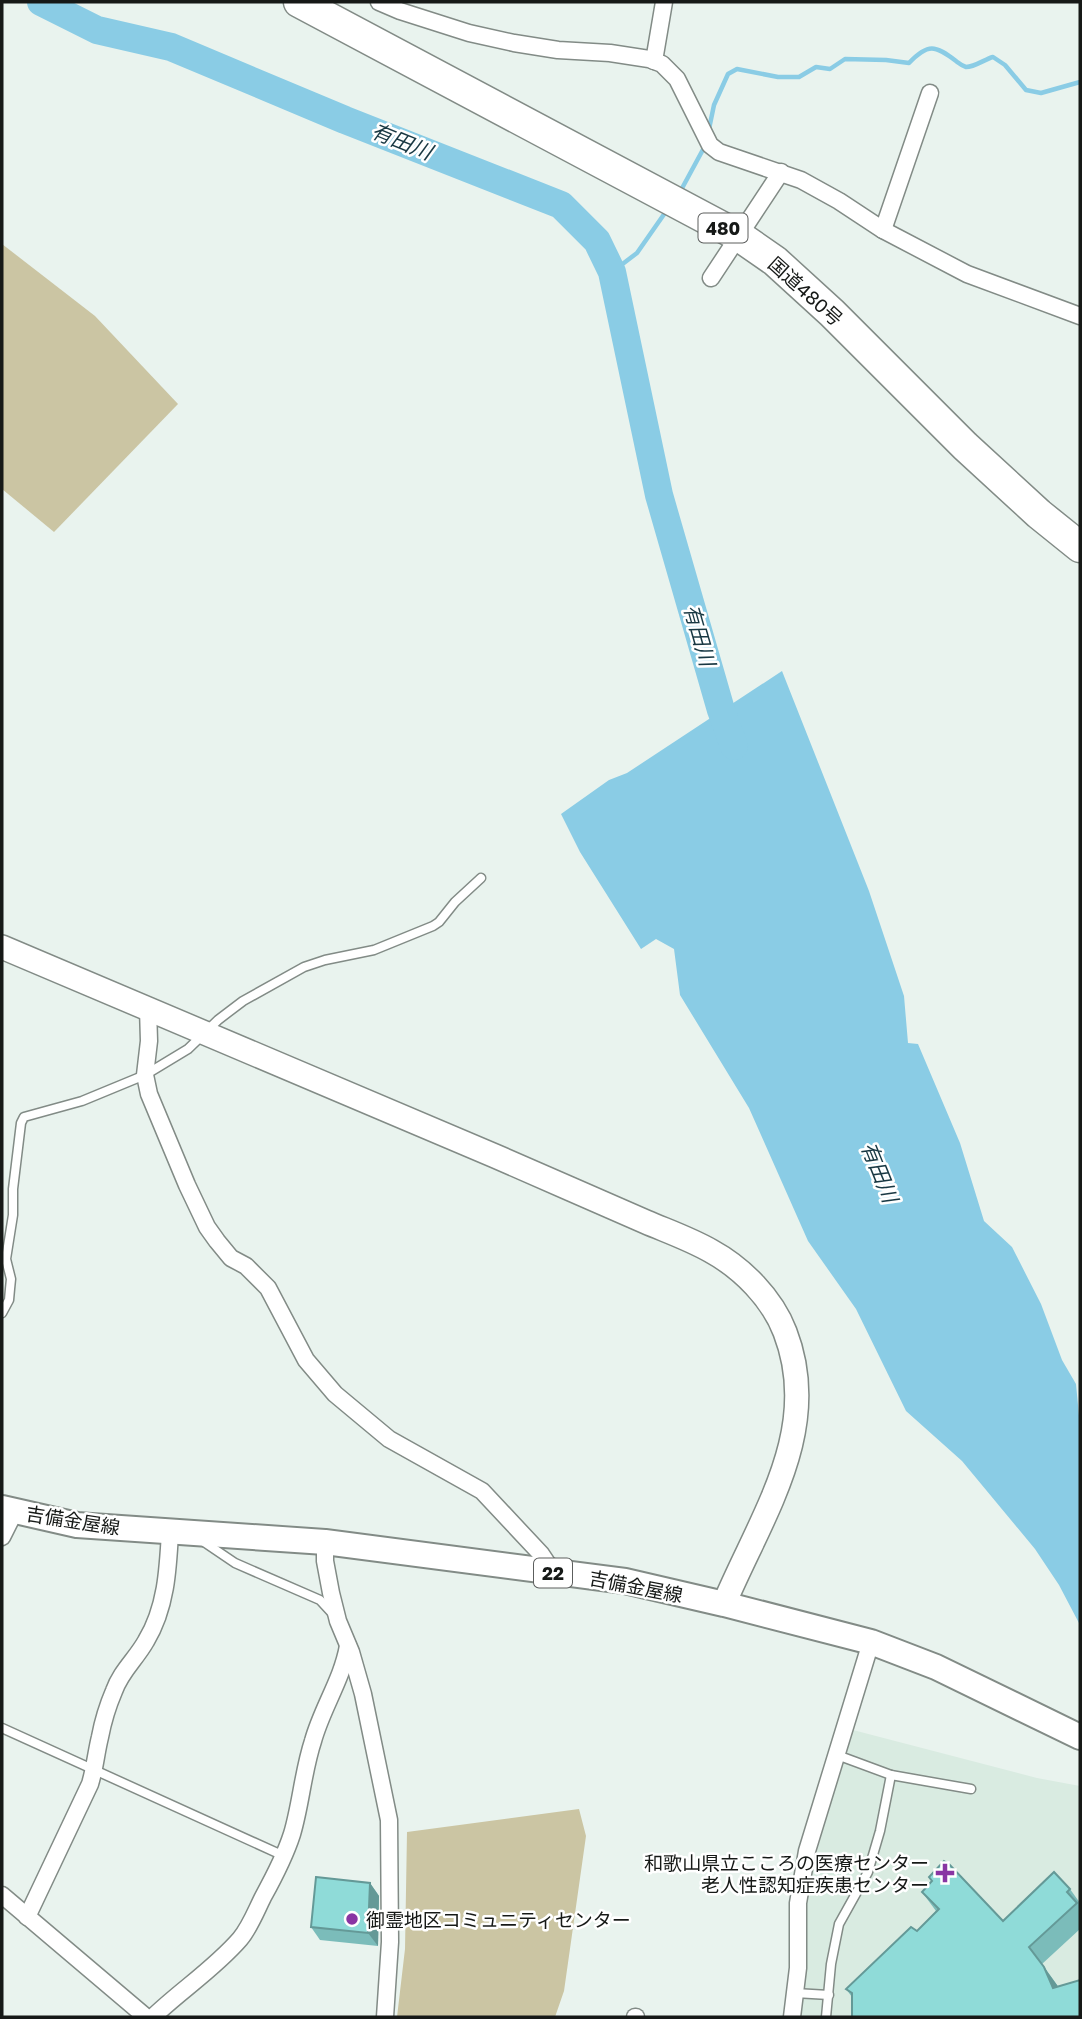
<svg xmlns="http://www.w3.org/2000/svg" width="1082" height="2019" font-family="'Golos Text','Noto Sans JP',sans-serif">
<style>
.built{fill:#d9ebe1}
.green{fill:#cbc5a3}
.water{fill:#8acce5}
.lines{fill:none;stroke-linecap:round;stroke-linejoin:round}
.stream{stroke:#8acce5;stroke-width:4.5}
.river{stroke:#8acce5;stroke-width:28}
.lane-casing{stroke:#828b86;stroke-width:11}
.street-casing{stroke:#828b86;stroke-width:19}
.secondary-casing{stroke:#828b86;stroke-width:26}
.primary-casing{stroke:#828b86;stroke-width:28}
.highway-casing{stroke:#828b86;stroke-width:33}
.lane{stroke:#fff;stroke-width:8}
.street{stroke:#fff;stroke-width:16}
.secondary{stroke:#fff;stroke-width:23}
.primary{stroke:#fff;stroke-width:24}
.highway{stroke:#fff;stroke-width:30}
.wall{fill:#7bbcba}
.shaded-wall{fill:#649997}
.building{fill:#8fdbd8;stroke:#649997;stroke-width:2}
.poi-dot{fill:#8935a3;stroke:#fff;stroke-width:2.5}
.labels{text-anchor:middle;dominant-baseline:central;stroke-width:5;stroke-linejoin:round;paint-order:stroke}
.shield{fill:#fff;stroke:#5c5e5d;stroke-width:2}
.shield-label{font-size:18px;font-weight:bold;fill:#161917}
.street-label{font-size:19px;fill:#161917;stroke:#fff}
.poi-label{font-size:19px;fill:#161917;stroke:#fff;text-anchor:end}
.water-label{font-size:21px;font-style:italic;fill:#183843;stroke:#fff}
</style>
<rect width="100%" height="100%" fill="#e9f3ee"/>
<polygon class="built" points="853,1730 1037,1778 1080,1786 1080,2017 799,2017 803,1908 807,1887 839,1772"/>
<g class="green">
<polygon points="2,244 95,316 178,404 54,532 2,489"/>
<polygon points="579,1809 586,1836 564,1991 555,2017 397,2017 405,1949 407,1832"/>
</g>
<polygon class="water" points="782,671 869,891 904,996 908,1043 918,1044 960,1143 984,1221 1012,1247 1041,1304 1062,1360 1076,1384 1080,1426 1080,1625 1059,1585 1035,1549 962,1461 906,1411 856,1309 808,1241 749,1108 680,995 674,949 656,939 641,949 580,852 561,814 609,780 627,773"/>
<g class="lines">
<g class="stream">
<path d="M709 129 714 105 728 74 737 69 778 77H799L816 67 830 69 845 59 886 60 909 63C928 43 935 45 956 61 960 64 962 66 966 67 975 67 985 59 993 57L1005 65 1026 90 1041 93 1080 82"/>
<polyline points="680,192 706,144"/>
<polyline points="612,272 637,253 667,210"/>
</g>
<polyline class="river" points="41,2 97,30 171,47 345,120 561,205 597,241 612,272 659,495 721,710 734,746"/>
<defs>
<g id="lane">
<polyline points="2,1313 9,1300 10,1289 11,1279 6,1259 13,1215 13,1189 21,1123 24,1117 82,1101 145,1075 188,1049 218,1020 243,1001 304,967 325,960 374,950 433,926 439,922 455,902 481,878"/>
<polyline points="204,1542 235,1563 320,1600 332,1613"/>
<polyline points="2,1728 284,1856"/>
<polyline points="837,1755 891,1775 971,1789"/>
<polyline points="795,1993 829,1995"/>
<polyline points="826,2017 831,1964 839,1924 868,1872 880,1831 891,1775"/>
</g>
<g id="street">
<polyline points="379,2 400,11 469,33 514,43 558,50 610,53 649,59 662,64 677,79 710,145 719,152 801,180 839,201 883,230 967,274 1080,316"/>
<polyline points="654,61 664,2"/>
<polyline points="883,230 930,93"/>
<polyline points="711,278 781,172"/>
<polyline points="148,1008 149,1041 145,1075 149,1094 187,1185 207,1227 217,1241 231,1258 246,1266 268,1288 306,1360 335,1394 389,1439 482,1491 541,1554 553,1572"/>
<polyline points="2,1537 15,1511"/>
<polyline points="325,1542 325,1561 331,1593 338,1621 351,1652 363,1694 389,1820 390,1942 385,2017"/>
<polyline points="2,1895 146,2017"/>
<path d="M27 1917 90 1784C95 1768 96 1753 100 1737 103 1721 108 1705 114 1691 121 1671 136 1659 146 1641 166 1608 168 1570 170 1532"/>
<path d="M153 2017C181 1990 214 1969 240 1939 250 1927 256 1911 263 1897 274 1877 285 1856 292 1834 301 1804 303 1771 313 1741 322 1708 342 1680 348 1646"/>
<polyline points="635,2017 636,2017"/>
<polyline points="792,2017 798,1968 798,1903 807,1851 871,1642"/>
</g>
<path id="secondary" d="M2 947C166 1017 331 1085 495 1156 545 1178 596 1200 646 1222 667 1231 690 1239 711 1251 742 1268 772 1298 785 1332 823 1430 761 1516 724 1604"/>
<polyline id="primary" points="2,1508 77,1525 325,1542 625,1581 724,1604 871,1642 936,1667 1080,1737"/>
<polyline id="highway" points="299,2 739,236 775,261 832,313 965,446 1039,514 1080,547"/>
</defs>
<use href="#lane" class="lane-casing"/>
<use href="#street" class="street-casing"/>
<use href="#secondary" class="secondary-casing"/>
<use href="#primary" class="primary-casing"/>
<use href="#highway" class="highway-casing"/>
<use href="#lane" class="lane"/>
<use href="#street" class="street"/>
<use href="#secondary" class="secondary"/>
<use href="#primary" class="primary"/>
<use href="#highway" class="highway"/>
</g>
<g class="wall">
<polygon points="929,1877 1003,1921 1070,1889 1080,1903 1080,1929 1042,1964 1080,2017 852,1997 846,1989 917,1931 936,1911 922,1892 932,1882"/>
<polygon points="370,1883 379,1896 378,1946 320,1940 311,1927"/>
</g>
<g class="shaded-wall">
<polygon points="370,1883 379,1896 378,1946 368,1933"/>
<polygon points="1044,1967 1057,1985 1065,2006 1053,1988"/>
</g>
<g class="building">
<polygon points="944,1861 949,1864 1003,1921 1054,1872 1070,1889 1067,1892 1077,1903 1029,1947 1044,1967 1053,1988 1080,1980 1080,2017 852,2017 852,1993 846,1989 911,1927 917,1931 939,1909 922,1892 932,1881 929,1877"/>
<polygon points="316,1877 370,1883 368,1933 311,1927"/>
</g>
<g class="poi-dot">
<path d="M941.5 1862.5h7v7h7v7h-7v7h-7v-7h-7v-7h7z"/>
<circle cx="352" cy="1919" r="7"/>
</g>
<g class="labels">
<g class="shield">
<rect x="698.5" y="213.5" width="49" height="29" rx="5"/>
<rect x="534" y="1558.5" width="38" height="29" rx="5"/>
</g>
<g class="shield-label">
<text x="723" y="228">480</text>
<text x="553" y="1573">22</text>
</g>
<g class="street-label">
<text transform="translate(806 291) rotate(42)">国道480号</text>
<text transform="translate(73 1520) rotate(9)">吉備金屋線</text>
<text transform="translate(636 1586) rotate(11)">吉備金屋線</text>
</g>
<g class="poi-label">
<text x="929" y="1862">和歌山県立こころの医療センター<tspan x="929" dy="22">老人性認知症疾患センター</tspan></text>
<text x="366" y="1919" text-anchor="start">御霊地区コミュニティセンター</text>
</g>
<g class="water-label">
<text transform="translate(402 141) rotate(22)">有田川</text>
<text transform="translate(700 635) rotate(74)">有田川</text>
<text transform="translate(880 1172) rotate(68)">有田川</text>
</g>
</g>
<rect width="1082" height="2019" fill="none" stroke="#161917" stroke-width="7"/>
</svg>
